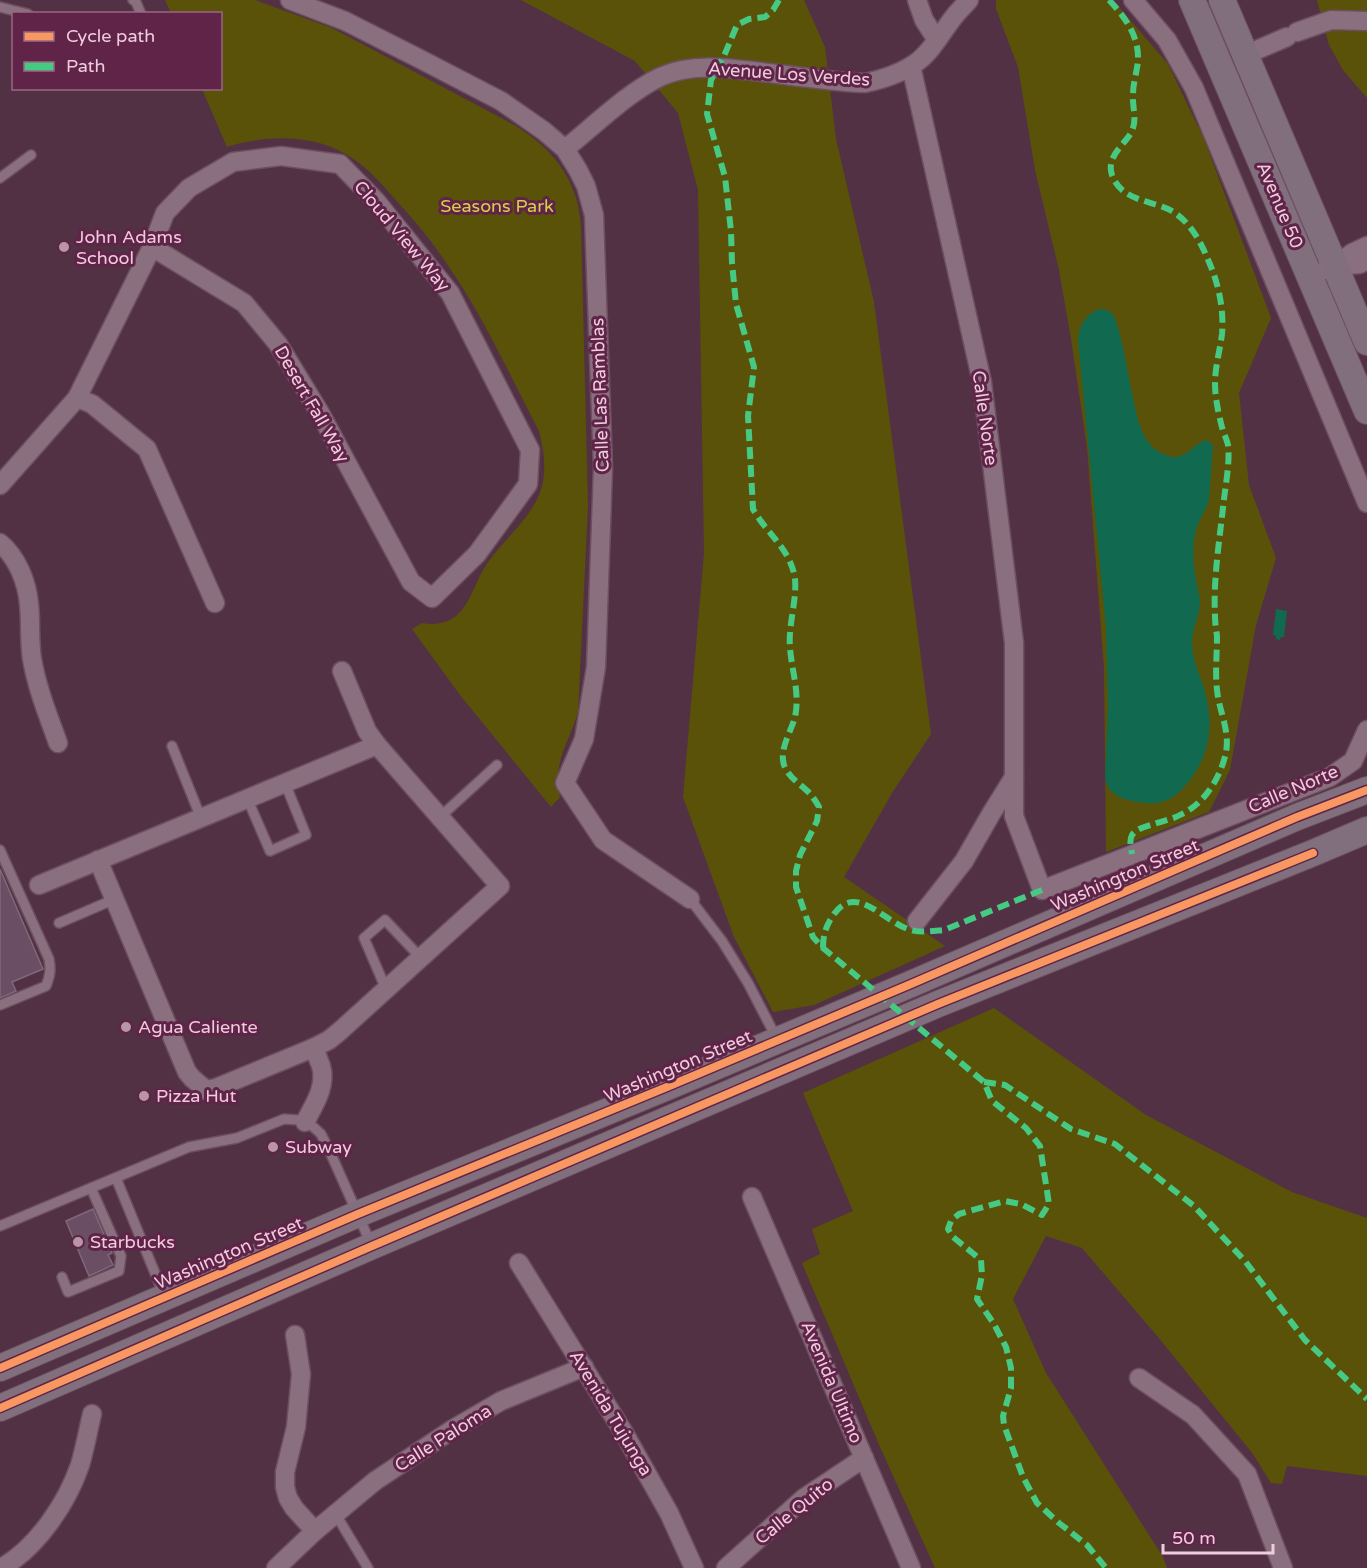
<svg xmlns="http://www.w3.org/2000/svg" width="1367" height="1568" font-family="'Varela Round',sans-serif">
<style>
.green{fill:#5b5209}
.water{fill:#116950}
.building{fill:#6a4f64;stroke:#806779;stroke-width:1.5}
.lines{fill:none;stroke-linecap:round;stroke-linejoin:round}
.lane-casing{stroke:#6d4f60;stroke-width:12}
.street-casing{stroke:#6d4f60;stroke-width:21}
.secondary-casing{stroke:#6d4f60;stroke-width:28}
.lane{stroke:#8a707f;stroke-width:9}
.street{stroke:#8a707f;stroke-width:18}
.secondary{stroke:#826f7e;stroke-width:26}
.quiet{stroke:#46c982;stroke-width:6;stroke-dasharray:12 6;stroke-linecap:butt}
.cycleway-casing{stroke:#5f2447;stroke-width:11}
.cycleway{stroke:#f99763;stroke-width:8}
.poi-dot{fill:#b995a8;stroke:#5f2447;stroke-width:2}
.labels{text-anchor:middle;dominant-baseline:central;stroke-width:6;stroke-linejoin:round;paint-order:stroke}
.street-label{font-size:18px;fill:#f0cbde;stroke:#5f2447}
.park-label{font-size:18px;fill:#d8d04c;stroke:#5f2447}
.poi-label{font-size:18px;fill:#f0cbde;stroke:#5f2447;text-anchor:start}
</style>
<rect width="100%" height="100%" fill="#523144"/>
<g class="green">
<path d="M165 0H255L332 28 516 126C545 145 565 164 576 198 579 207 580 218 581 227L588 506 578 712C568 746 553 758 560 797L551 807 460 695 412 629 422 623C434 625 446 624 456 616 469 605 474 587 482 572 498 543 530 522 541 490 547 470 544 451 539 431 510 376 483 315 447 264 431 240 413 218 393 197 377 178 361 161 338 150 303 134 263 136 227 147L202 89 220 88V14L171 13Z"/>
<polygon points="521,0 804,0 825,47 836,139 874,302 931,734 892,793 844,877 945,946 814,1005 773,1012 734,937 683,797 704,553 698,190 678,113 635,61"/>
<polygon points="996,0 1113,0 1168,64 1204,139 1271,318 1239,393 1249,485 1276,558 1256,625 1230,770 1209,812 1106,852 1104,668 1087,447 1071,339 1059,270 1035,170 1018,67 996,9"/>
<polygon points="1317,0 1367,0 1367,98 1343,70 1329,45"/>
<polygon points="994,1008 1146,1115 1292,1192 1367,1218 1367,1476 1287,1466 1282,1484 1271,1483 1253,1454 1158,1337 1082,1248 1046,1236 1013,1299 1046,1373 1163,1557 1167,1568 935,1568 880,1447 802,1263 820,1254 812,1229 853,1211 803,1093"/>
</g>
<g class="water">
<path d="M1100 309C1107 309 1111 311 1115 318 1123 342 1127 368 1132 394 1136 410 1138 428 1148 442 1154 450 1165 457 1175 457 1189 456 1194 443 1207 440L1213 445 1209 500C1206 511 1199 519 1196 530 1192 545 1193 564 1196 580 1197 587 1200 595 1200 603 1200 616 1192 627 1192 643 1193 663 1200 674 1205 692 1215 727 1209 759 1185 786 1174 799 1161 805 1145 803 1126 800 1111 799 1105 779L1108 706 1106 627 1078 340C1079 326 1086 313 1100 309Z"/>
<polygon points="1276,609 1287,611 1284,637 1281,637 1280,640 1276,639 1276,636 1273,635"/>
</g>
<g class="building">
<polygon points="0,869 43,969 12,982 16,991 0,998"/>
<polygon points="93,1209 112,1253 108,1255 113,1265 89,1276 66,1221"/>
</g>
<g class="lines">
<defs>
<g id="lane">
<polyline points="133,0 136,2 141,14"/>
<polyline points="0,7 28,14"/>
<polyline points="0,178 31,155"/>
<polyline points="172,746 201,818"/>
<polyline points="247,798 270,851 306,835 285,783"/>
<polyline points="440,817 497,765"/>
<path d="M0 850 49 959C51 970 50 976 46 986L0 1005"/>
<polyline points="690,899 722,941 748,983 777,1039"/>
<polyline points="59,923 115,899"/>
<polyline points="386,989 364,938 385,920 421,958"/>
<polyline points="116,1178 164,1295"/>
<polyline points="0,1226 189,1147 237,1138 284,1119 299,1120 309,1123 321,1134 330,1152 371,1244"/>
<polyline points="62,1277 68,1292 119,1271 121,1256 91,1188"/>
<polyline points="335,1513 368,1568"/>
</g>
<g id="street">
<polyline points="290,0 345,21 422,60 501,101 544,131 565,149 578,170 586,186 594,215 603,468 596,667 584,739 565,783 603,840 690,899"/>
<polyline points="917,0 924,20 937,40"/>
<polyline points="1133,0 1167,40 1194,88 1367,503"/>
<polyline points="1297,32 1331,20 1367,21"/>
<polyline points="1245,55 1287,37"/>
<polyline points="911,66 982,382 1014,643 1014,816 1042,890 1330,777 1353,761 1367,730"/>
<path d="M565 149C594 126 627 93 660 77 696 60 741 70 778 74 807 78 836 82 865 83 884 79 902 73 917 62 932 51 942 32 953 18 958 11 964 6 969 0"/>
<polyline points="1335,266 1360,264 1367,260"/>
<polyline points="1325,270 1335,266 1352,253 1367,246"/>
<polyline points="77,398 92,404 147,449 215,603"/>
<polyline points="0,485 77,398 152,247 165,213 189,188 233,162 281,156 340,164 376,201 450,293 530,450 528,484 477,554 432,598 411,582 320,413 278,344 244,303 152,247"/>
<path d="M0 543C17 557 27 582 29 604 31 622 29 641 32 659 37 688 48 715 58 743"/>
<polyline points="98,860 187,1072 192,1078 206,1090 216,1088 313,1048 329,1040 340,1031 500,886 377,745 367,731 342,671"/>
<polyline points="39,885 377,745"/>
<polyline points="917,921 964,861 991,814 1014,777"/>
<path d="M305 1122C314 1105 327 1086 321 1066 319 1060 316 1053 313 1048"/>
<polyline points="752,1197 911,1568"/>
<polyline points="519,1263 624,1433 669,1513 694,1568"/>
<polyline points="295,1335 301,1374 296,1427 285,1472 285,1487 288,1498 294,1508 315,1531"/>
<polyline points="1139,1378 1193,1415 1247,1474 1283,1568"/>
<path d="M1 1568C37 1548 67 1503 80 1465 85 1448 88 1431 92 1414"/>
<polyline points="276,1568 315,1531 375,1481 453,1429 501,1401 584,1367"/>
<polyline points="726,1568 804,1498 864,1458"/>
</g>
<g id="secondary">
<polyline points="1192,0 1367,411"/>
<polyline points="1222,0 1367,342"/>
<polyline points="0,1368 358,1214 667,1087 911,984 1297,817 1367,790"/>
<polyline points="0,1408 372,1246 938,1004 1313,853 1367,830"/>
</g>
</defs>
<use href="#lane" class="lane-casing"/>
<use href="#street" class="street-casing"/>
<use href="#secondary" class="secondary-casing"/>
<use href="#lane" class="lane"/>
<use href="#street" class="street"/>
<use href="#secondary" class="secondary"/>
<g class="quiet">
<path d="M779 0 773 10 765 17 749 19 737 25 724 56 711 80 707 114 725 177 731 231 732 263 736 304 754 367 748 416 753 509C766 533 791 549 795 579 797 601 788 625 790 648 792 672 800 693 795 717 791 732 779 749 784 765 789 779 803 785 812 796 814 799 817 803 819 807L817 821 800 855 796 871V887L813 937 823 948 984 1082 992 1101 1026 1128 1040 1146 1049 1204 1042 1215 1021 1204 1005 1201 959 1214 951 1221 948 1229 953 1237 981 1260 982 1275 977 1299 994 1324 1006 1347 1011 1368V1388L1003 1416 1004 1425 1023 1477 1037 1503 1059 1523 1087 1545 1106 1568"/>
<path d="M1109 0C1125 17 1139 36 1138 60 1137 72 1133 83 1133 94 1132 108 1138 120 1131 133 1123 146 1106 157 1112 175 1121 200 1148 200 1168 209 1189 219 1201 242 1209 262 1219 285 1224 310 1222 334 1220 350 1215 367 1215 383 1215 399 1219 416 1223 431 1225 436 1227 440 1228 445 1230 462 1226 482 1224 499 1220 537 1213 578 1215 616 1215 623 1216 629 1217 636 1217 654 1215 672 1217 690 1219 711 1230 730 1226 752 1221 777 1205 803 1182 814 1173 819 1163 821 1154 824 1147 826 1137 828 1132 835 1129 840 1131 848 1132 854"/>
<path d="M823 948C823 935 826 925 834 914 857 882 884 923 911 930 922 933 933 931 944 930L1042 890"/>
<polyline points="984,1082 1005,1085 1071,1129 1115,1144 1194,1206 1245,1261 1305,1340 1367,1399"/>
</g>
<defs>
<g id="cycleway">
<polyline points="0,1368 358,1214 667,1087 911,984 1297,817 1367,790"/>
<polyline points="0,1408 372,1246 938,1004 1313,853"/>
</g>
</defs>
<use href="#cycleway" class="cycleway-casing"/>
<use href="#cycleway" class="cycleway"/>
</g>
<g class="poi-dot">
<circle cx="64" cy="247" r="6"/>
<circle cx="126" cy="1027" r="6"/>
<circle cx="144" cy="1096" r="6"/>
<circle cx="273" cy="1147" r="6"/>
<circle cx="78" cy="1242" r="6"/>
</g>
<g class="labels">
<g class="street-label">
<text transform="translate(789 74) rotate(4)">Avenue Los Verdes</text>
<text transform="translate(1280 205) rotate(67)">Avenue 50</text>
<text transform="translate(402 236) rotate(50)">Cloud View Way</text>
<text transform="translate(600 395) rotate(-92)">Calle Las Ramblas</text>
<text transform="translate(312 404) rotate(60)">Desert Fall Way</text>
<text transform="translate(985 418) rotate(82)">Calle Norte</text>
<text transform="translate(1293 789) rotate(-23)">Calle Norte</text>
<text transform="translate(1125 875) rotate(-23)">Washington Street</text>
<text transform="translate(678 1066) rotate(-23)">Washington Street</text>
<text transform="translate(229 1253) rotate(-23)">Washington Street</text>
<text transform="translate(832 1382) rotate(67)">Avenida Ultimo</text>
<text transform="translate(611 1413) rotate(59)">Avenida Tujunga</text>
<text transform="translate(443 1438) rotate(-32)">Calle Paloma</text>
<text transform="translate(794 1511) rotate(-39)">Calle Quito</text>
</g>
<g class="park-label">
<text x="497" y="206">Seasons Park</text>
</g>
<g class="poi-label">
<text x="76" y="237">John Adams<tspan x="76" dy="21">School</tspan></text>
<text x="138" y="1027">Agua Caliente</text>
<text x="156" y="1096">Pizza Hut</text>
<text x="285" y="1147">Subway</text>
<text x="90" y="1242">Starbucks</text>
</g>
</g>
<rect x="12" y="12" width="210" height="78" fill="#5f2447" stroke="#996783" stroke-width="1.5"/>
<rect x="24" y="32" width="30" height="9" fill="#f99763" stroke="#996783" stroke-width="1.5"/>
<text x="66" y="42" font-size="18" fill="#f0cbde">Cycle path</text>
<rect x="24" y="62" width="30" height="9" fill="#46c982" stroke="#996783" stroke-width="1.5"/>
<text x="66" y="72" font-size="18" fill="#f0cbde">Path</text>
<path d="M1163 1544v9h110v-9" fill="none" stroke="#f0cbde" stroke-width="3"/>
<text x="1172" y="1544" font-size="18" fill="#f0cbde" stroke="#5f2447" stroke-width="4.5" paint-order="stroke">50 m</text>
</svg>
